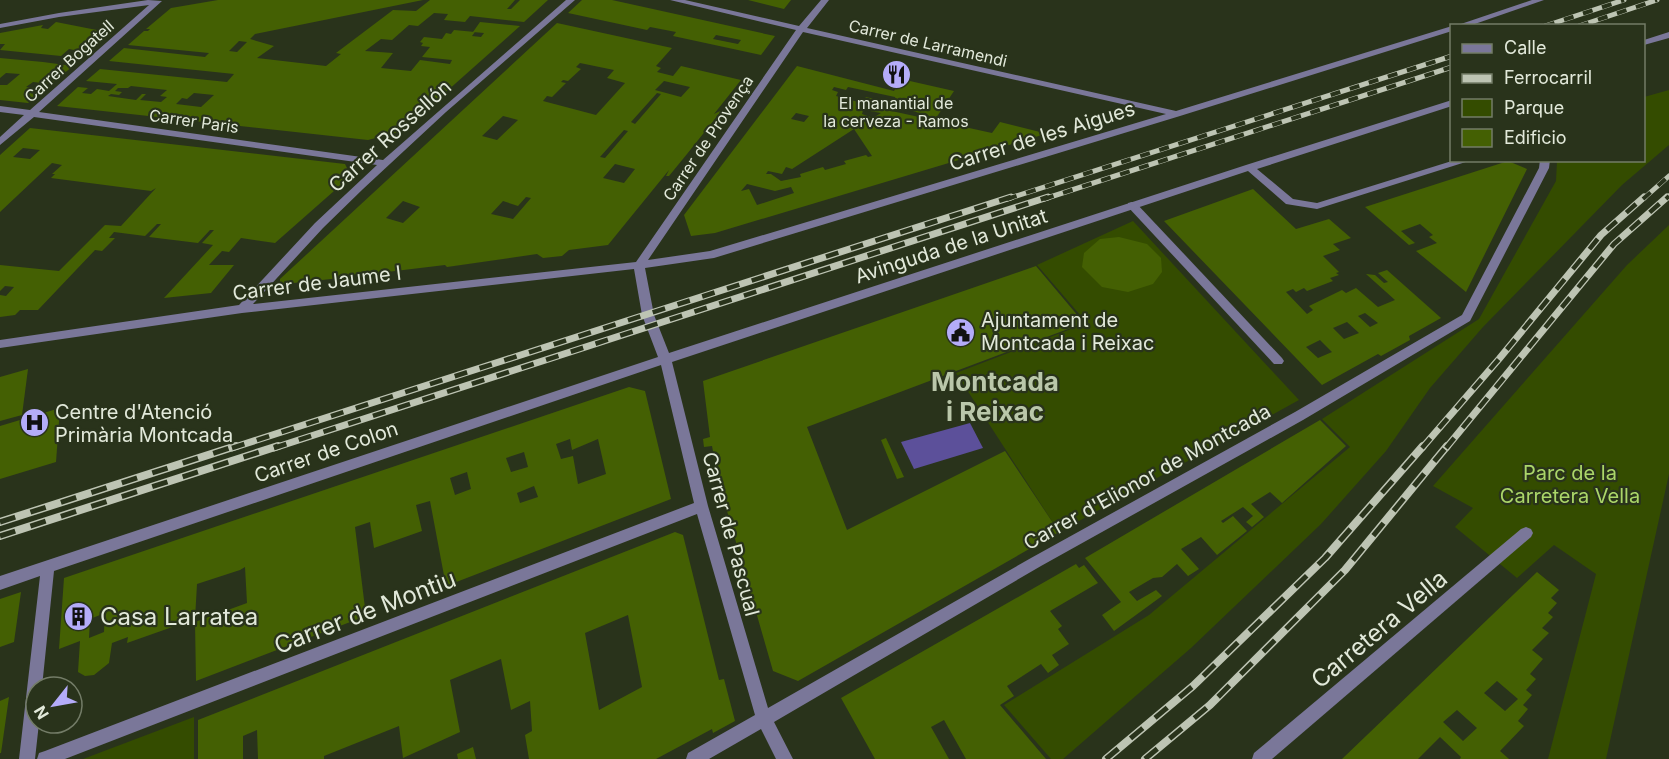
<svg xmlns="http://www.w3.org/2000/svg" width="1669" height="759" font-family="Inter,sans-serif">
<style>
.green{fill:#344c00}
.water{fill:#5c509a}
.building{fill:#446003;fill-rule:evenodd}
.lines{fill:none;stroke-linecap:round;stroke-linejoin:round}
.pedestrian{fill:#7a7799;fill-rule:evenodd}
.minor{fill:#7a7799;fill-rule:evenodd}
.rail-far2-casing{stroke:#bdc4b3;stroke-width:5}
.rail-far1-casing{stroke:#bdc4b3;stroke-width:7}
.rail-casing{stroke:#bdc4b3;stroke-width:8}
.rail-far2{stroke:#29331b;stroke-width:4;stroke-dasharray:10;stroke-linecap:butt}
.rail-far1{stroke:#29331b;stroke-width:4.5;stroke-dasharray:13;stroke-linecap:butt}
.rail{stroke:#29331b;stroke-width:5;stroke-dasharray:16;stroke-linecap:butt}
.labels{text-anchor:middle;dominant-baseline:central;stroke-width:4.5;stroke-linejoin:round;paint-order:stroke}
.far-street-label{font-size:16px;fill:#e2e9da;stroke:#29331b}
.far-poi-label{font-size:16px;fill:#e2e9da;stroke:#29331b}
.street-label{font-size:20px;fill:#e2e9da;stroke:#29331b}
.poi-label{font-size:20px;fill:#e2e9da;stroke:#29331b;text-anchor:start}
.park-label{font-size:20px;fill:#abd669;stroke:#29331b}
.near-street-label{font-size:24px;fill:#e2e9da;stroke:#29331b}
.near-poi-label{font-size:24px;fill:#e2e9da;stroke:#29331b;text-anchor:start}
.district-label{font-size:26px;font-weight:bold;fill:#bac7aa;stroke:#29331b}
</style>
<rect width="100%" height="100%" fill="#29331b"/>
<g class="green">
<polygon points="1669,90 1669,145 1622,185 1483,327 1430,388 1386,451 1321,524 1191,648 1063,759 1051,759 1004,705 1149,615 1350,447 1322,419 1479,319 1556,181 1557,161 1644,160 1644,97"/>
<polygon points="1133,221 1299,400 1059,532 956,373 1087,323 1037,265"/>
<polygon points="1669,225 1669,474 1606,759 1548,759 1596,574 1554,545 1517,578 1455,527 1473,508 1433,486 1627,265"/>
<polygon points="194,717 194,759 83,759"/>
</g>
<polygon class="water" points="970,423 983,448 914,469 901,442"/>
<g class="building">
<path d="M218 0H423L255 34 250 39 274 46 257 58 326 66 341 54 336 53 393 10 416 11 430 0H515L507 9H511L520 0H548L524 22 470 16 465 22 444 20 448 14 434 13 418 26 409 25 392 40 381 39 365 51 393 53 381 68 411 71 420 60 450 64 452 60 422 57 430 47 421 46 423 43 420 42 424 37 442 39 446 33 451 34 454 30 475 32 472 36 481 37 484 33 473 32 480 22 520 26 402 131 368 140 57 106 78 87 88 88 82 93 91 94 97 89 109 91 117 84 86 81 100 69 227 82 234 74 109 61 124 48 205 57 209 53 128 45 144 31H148L150 29H146L171 8ZM239 41 247 42 237 52 229 51ZM131 86 167 90 160 96 167 97 161 102 140 100 146 94H142L136 100 108 96 111 94 119 95 122 92 115 91 118 88H128ZM194 93 214 95 201 107 176 104 182 98 187 99Z"/>
<path d="M582 0H612L775 36 761 55 673 36 676 32 650 27 647 30 568 13ZM716 35 741 40 738 44 713 39Z"/>
<polygon points="748,0 791,0 784,9"/>
<polygon points="56,22 112,33 82,58 72,57 79,51 69,49 61,56 0,50 5,44 0,44 0,33 43,25 41,28 48,29"/>
<path d="M557 23 672 48 656 66 661 68 657 72 673 76 681 66 741 80 714 114 722 110 687 154 669 176H666L669 170 608 245 569 250 562 256 543 258 537 254 447 267 445 265 362 275 358 273 350 277 284 284 280 283V279ZM580 63 614 70 607 78 625 83 596 115 543 101 547 96 552 97 566 83 561 82 563 80 568 81 581 69 576 67ZM664 81 690 87 681 97 655 90ZM657 93 661 94 635 124 631 122ZM503 116 518 120 497 140 482 136ZM624 130 628 131 605 158 600 157ZM615 164 635 169 624 183 603 178ZM526 197 531 198 513 219 491 214 503 201 518 206ZM403 201 420 207 403 223 386 218Z"/>
<polygon points="0,58 43,62 73,66 51,84 33,82 26,87 45,89 28,103 0,100 0,85 7,85 20,74 6,73 0,78"/>
<path d="M797 66 894 91 901 79 954 91 936 118 896 106 895 97 848 87 846 90 834 87 832 90 838 92 836 96 862 103 866 97 890 103 887 110 992 133 1000 122 1040 132 1042 135 715 233 691 236 684 215ZM865 103 873 105 870 111 881 113 873 118 862 114ZM796 113 809 116 804 122 791 119ZM854 129 872 156 868 157 866 155 844 161 846 164 825 170 823 167 800 174 801 177 781 181 771 174H766L768 171 782 174 786 167 792 169ZM747 184 775 191 791 187 794 193 757 205 749 189 741 191Z"/>
<path d="M30 128 345 164 351 176 275 243 241 238 229 252 222 251 209 265H234L211 293 164 298 213 245 202 243 214 230H210L198 243 149 237 161 224H157L145 236 114 232 109 238H115L102 251 95 250 38 310H20L15 315 0 317V295L6 296 14 287 5 286 0 291V265L59 271 105 225 121 226 156 188 151 191 51 178 55 174H52L62 165 52 163 0 212V155ZM23 148 40 150 30 159 13 157Z"/>
<polygon points="1508,161 1527,169 1466,292 1416,251 1437,243 1429,237 1433,235 1420,224 1401,231 1415,243 1409,245 1365,207"/>
<path d="M1253 189 1296 229 1329 219 1351 238 1333 244 1340 250 1323 256 1339 272 1336 273 1339 275 1330 278 1333 281 1307 291 1304 288 1296 292 1293 289 1286 292 1307 314 1313 310 1309 306 1342 290 1346 293 1356 288 1378 307 1395 300 1366 274 1375 275 1384 283 1388 282 1378 273 1387 270 1441 318 1409 336 1410 340 1381 356 1378 354 1322 385 1164 221ZM1365 313 1378 323 1370 327 1358 316ZM1347 322 1359 333 1344 339 1333 328ZM1320 340 1332 352 1318 358 1306 347Z"/>
<polygon points="1119,237 1147,244 1161,258 1162,272 1153,284 1128,292 1102,287 1082,267 1084,253 1100,239"/>
<polygon points="1036,266 1084,323 807,427 847,530 1005,451 1059,532 798,681 773,671 719,483 712,446 704,447 703,439 710,437 703,381"/>
<polygon points="28,369 22,415 0,421 0,377"/>
<path d="M629 387 645 391 671 499 446 586 430 501 416 505 422 531 374 548 370 522 355 527 366 616 196 681 195 622 247 603 245 567 240 570 197 584 195 619 127 643 128 637 112 643 109 663 94 675 85 676 78 672 80 641 59 649 64 578ZM570 439 572 450 598 439 606 474 578 484 573 456 561 459 556 444ZM524 452 528 467 511 472 506 458ZM467 472 471 489 455 495 450 478ZM534 486 538 497 520 503 517 493ZM105 613 104 632 89 638 90 619Z"/>
<polygon points="60,408 56,462 0,479 0,426"/>
<polygon points="1320,420 1346,446 1282,503 1270,492 1251,504 1264,517 1252,527 1246,522 1253,516 1243,507 1221,521 1223,523 1233,516 1247,531 1217,555 1201,537 1181,549 1199,569 1188,576 1177,564 1162,577 1153,578 1129,592 1137,601 1156,590 1162,596 1114,631 1102,615 1121,602 1085,558"/>
<polygon points="886,438 904,477 897,479 881,440"/>
<path d="M675 532 683 535 719 680 724 679 735 721 713 733 712 729 656 759H529L525 735 532 731 530 701 511 710 501 659 450 680 460 732 403 758 399 726 324 756V759H258L257 730 243 736V759H198V720ZM628 615 642 687 599 710 585 633Z"/>
<polygon points="1076,564 1079,568 1084,565 1098,583 1050,611 1062,626 1058,629 1069,644 1052,655 1059,665 1048,673 1041,664 1007,686 1014,696 1000,705 1046,759 966,759 944,720 931,727 949,759 875,759 841,698"/>
<path d="M1537 572 1559 590 1551 598 1557 603 1548 613 1553 617 1542 628 1549 633 1532 650 1543 659 1530 674 1536 679 1526 690 1532 695 1523 705 1528 709 1518 721 1524 726 1500 751 1509 759H1460L1461 757 1440 737 1418 759H1342ZM1497 681 1518 699 1505 711 1484 693ZM1457 710 1477 728 1463 741 1443 722Z"/>
<polygon points="21,592 14,642 0,647 0,599"/>
<polygon points="9,697 1,753 0,753 0,701"/>
<polygon points="473,747 476,759 458,759 457,754"/>
</g>
<g class="lines">
<polygon class="pedestrian" points="1132,202 1136,203 1282,358 1284,361 1282,364 1274,364 1128,207 1128,203"/>
<g class="minor">
<path d="M148 0 162 1 39 112 383 160 566 0H575L446 112 363 189 323 228 253 304 636 262 796 30 670 0H685L799 26 821 0H829L807 28 1176 111 1452 26V31L1180 116 714 258 645 268 654 315 669 353 1246 165 1452 100V106L1257 169 1293 199 1317 203 1455 160H1472L1317 209 1286 204 1248 171 672 362 708 506 768 708 1031 558 1295 412 1462 315 1539 168 1540 160H1550L1549 168 1470 321 1303 420 1041 566 774 722 793 759H776L761 729 709 759H686L688 753 755 715 697 514 65 759H37L39 753 45 751 694 503 661 365 54 571 42 687H36V723H39L35 759H19L40 576 0 590V576L658 357 642 315 634 269 242 313 0 348V340L239 305 315 223 377 165 34 117 0 145V137L24 115 0 112V106L30 110 149 5 59 17 0 28V24L59 13ZM803 32 1166 114 710 251 648 260Z"/>
<polygon points="1532,0 1544,0 1469,26 1455,26"/>
<polygon points="1669,32 1669,38 1644,45 1644,40"/>
<polygon points="1526,527 1531,529 1533,533 1531,537 1272,759 1252,759 1254,753 1521,529"/>
</g>
<defs>
<g id="rail-far2">
<polyline points="1545,26 1624,0"/>
<polyline points="1579,26 1657,0"/>
<polyline points="1007,199 1452,56"/>
<polyline points="1044,199 1452,67"/>
<polyline points="1643,199 1669,176"/>
<polyline points="1666,199 1669,196"/>
</g>
<g id="rail-far1">
<polyline points="232,448 1011,197"/>
<polyline points="274,448 1048,197"/>
<polyline points="1422,448 1499,359 1601,235 1644,197"/>
<polyline points="1446,448 1614,244 1667,197"/>
</g>
<g id="rail">
<polyline points="0,522 236,446"/>
<polyline points="0,536 278,446"/>
<polyline points="1106,759 1193,686 1325,558 1423,446"/>
<polyline points="1145,759 1210,705 1345,570 1447,446"/>
</g>
</defs>
<use href="#rail-far2" class="rail-far2-casing"/>
<use href="#rail-far1" class="rail-far1-casing"/>
<use href="#rail" class="rail-casing"/>
<use href="#rail-far2" class="rail-far2"/>
<use href="#rail-far1" class="rail-far1"/>
<use href="#rail" class="rail"/>
</g>
<defs>
<symbol id="restaurant-disc" viewBox="-11 -11 22 22"><circle r="9.5" fill="#b4acf9" stroke="#29331b"/><path d="M-5-6h1v4h1v-4h1v4h1v-4h1v5L-1.5 .5V6h-2V.5L-5-1ZM5-6V6H3V1.5H1.5Q1.5-4 5-6Z" fill="#111"/></symbol>
<symbol id="civic-disc" viewBox="-11 -11 22 22"><circle r="9.5" fill="#b4acf9" stroke="#29331b"/><path d="M-.6-6.5H3V-4.5H.6V-3L4-1V1h2V6H-6V1h2V-1L-.6-3ZM-1.2 2.5V6h2.4V2.5Z" fill="#111"/></symbol>
<symbol id="hospital-disc" viewBox="-11 -11 22 22"><circle r="9.5" fill="#b4acf9" stroke="#29331b"/><path d="M-5-5h3v3.5h4V-5h3V5h-3V1.5h-4V5h-3Z" fill="#111"/></symbol>
<symbol id="building-disc" viewBox="-11 -11 22 22"><circle r="9.5" fill="#b4acf9" stroke="#29331b"/><path d="M-4-6H4V6H1V3H-1V6H-4ZM-2.5-4.3h1.7v1.8h-1.7ZM.8-4.3h1.7v1.8H.8ZM-2.5-1h1.7V.8h-1.7ZM.8-1h1.7V.8H.8Z" fill="#111"/></symbol>
</defs>
<g fill-rule="evenodd">
<use href="#restaurant-disc" x="880" y="58" width="33" height="33"/>
<use href="#civic-disc" x="944" y="316" width="33" height="33"/>
<use href="#hospital-disc" x="18" y="406" width="33" height="33"/>
<use href="#building-disc" x="62" y="600" width="33" height="33"/>
</g>
<g class="labels">
<g class="far-street-label">
<text transform="translate(928 43) rotate(13)">Carrer de Larramendi</text>
<text transform="translate(69 61) rotate(-42)">Carrer Bogatell</text>
<text transform="translate(194 121) rotate(8)">Carrer Paris</text>
<text transform="translate(708 138) rotate(-56)">Carrer de Provença</text>
</g>
<g class="far-poi-label">
<text x="896" y="103">El manantial de<tspan x="896" dy="18">la cerveza - Ramos</tspan></text>
</g>
<g class="street-label">
<text transform="translate(390 136) rotate(-42)">Carrer Rossellón</text>
<text transform="translate(1042 136) rotate(-17)">Carrer de les Aigues</text>
<text transform="translate(951 246) rotate(-18)">Avinguda de la Unitat</text>
<text transform="translate(317 283) rotate(-7)">Carrer de Jaume I</text>
<text transform="translate(326 452) rotate(-19)">Carrer de Colon</text>
<text transform="translate(1147 477) rotate(-29)">Carrer d'Elionor de Montcada</text>
<text transform="translate(731 534) rotate(75)">Carrer de Pascual</text>
</g>
<g class="poi-label">
<text x="981" y="320">Ajuntament de<tspan x="981" dy="23">Montcada i Reixac</tspan></text>
<text x="55" y="412">Centre d'Atenció<tspan x="55" dy="23">Primària Montcada</tspan></text>
</g>
<g class="park-label">
<text x="1570" y="473">Parc de la<tspan x="1570" dy="23">Carretera Vella</tspan></text>
</g>
<g class="near-street-label">
<text transform="translate(365 612) rotate(-21)">Carrer de Montiu</text>
<text transform="translate(1379 629) rotate(-40)">Carretera Vella</text>
</g>
<g class="near-poi-label">
<text x="100" y="616">Casa Larratea</text>
</g>
<g class="district-label">
<text x="995" y="381">Montcada<tspan x="995" dy="30">i Reixac</tspan></text>
</g>
</g>
<rect x="1450" y="24" width="195" height="138" fill="#29331b" stroke="#737c67" stroke-width="1.5"/>
<rect x="1462" y="44" width="30" height="9" fill="#7a7799" stroke="#737c67" stroke-width="1.5"/>
<text x="1504" y="54" font-size="18" fill="#e2e9da">Calle</text>
<rect x="1462" y="74" width="30" height="9" fill="#bdc4b3" stroke="#737c67" stroke-width="1.5"/>
<text x="1504" y="84" font-size="18" fill="#e2e9da">Ferrocarril</text>
<rect x="1462" y="99" width="30" height="18" fill="#344c00" stroke="#737c67" stroke-width="1.5"/>
<text x="1504" y="114" font-size="18" fill="#e2e9da">Parque</text>
<rect x="1462" y="129" width="30" height="18" fill="#446003" stroke="#737c67" stroke-width="1.5"/>
<text x="1504" y="144" font-size="18" fill="#e2e9da">Edificio</text>
<g transform="translate(54 705) rotate(239)"><circle r="28" fill="#29331b" stroke="#737c67" stroke-width="1.5"/>
<path d="M0-4.5L10 22L0 15L-10 22Z" fill="#b4acf9"/>
<text y="-9" font-size="16" font-weight="bold" text-anchor="middle" fill="#e2e9da">N</text>
</g>
</svg>
